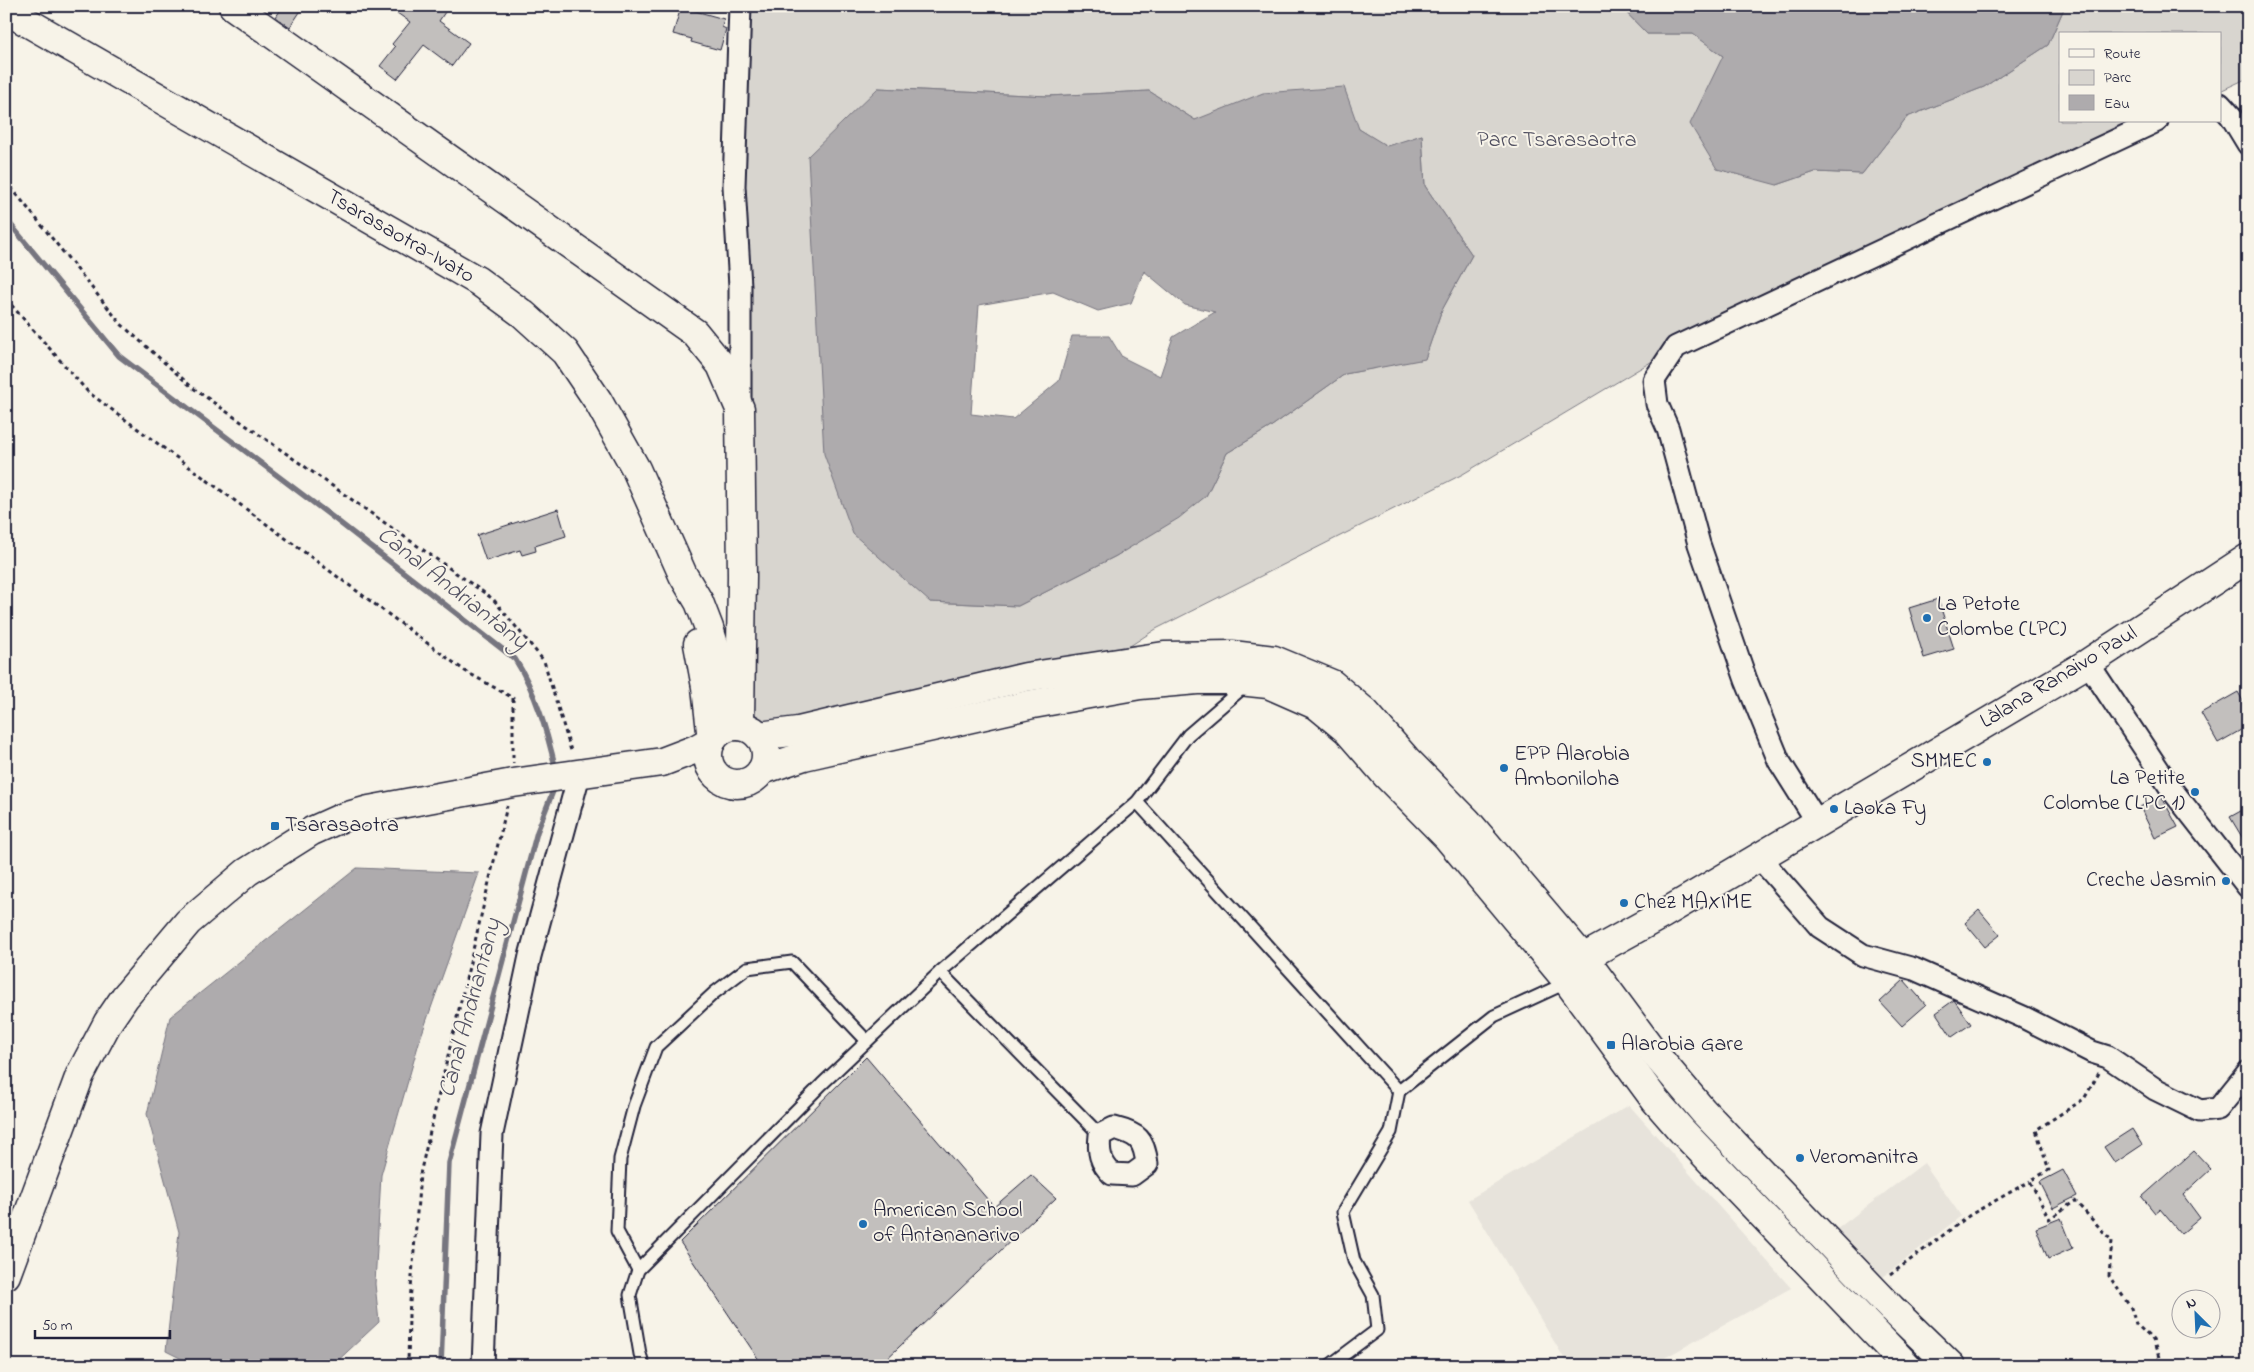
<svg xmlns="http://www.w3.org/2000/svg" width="2254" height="1372" font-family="'Indie Flower',sans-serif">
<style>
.built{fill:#e7e3db}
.green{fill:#d8d5cf;stroke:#7d7c85;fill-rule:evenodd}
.water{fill:#aeabad;stroke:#76747f;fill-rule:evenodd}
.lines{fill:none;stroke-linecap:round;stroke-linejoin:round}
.stream{stroke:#76747f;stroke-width:5.5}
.building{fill:#c2bfbd;stroke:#22223b}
.service-casing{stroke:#22223b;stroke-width:15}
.minor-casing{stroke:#22223b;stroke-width:25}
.tertiary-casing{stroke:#22223b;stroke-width:31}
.secondary-casing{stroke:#22223b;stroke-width:31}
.path{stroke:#22223b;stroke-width:3;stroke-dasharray:4 4;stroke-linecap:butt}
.service{stroke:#f7f3e8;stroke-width:11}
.minor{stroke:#f7f3e8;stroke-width:21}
.tertiary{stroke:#f7f3e8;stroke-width:28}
.secondary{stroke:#f7f3e8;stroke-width:28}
.poi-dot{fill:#1f6fb2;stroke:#f7f3e8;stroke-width:2}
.labels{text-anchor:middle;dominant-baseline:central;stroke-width:4;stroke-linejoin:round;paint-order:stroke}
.park-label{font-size:22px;fill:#504f60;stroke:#f7f3e8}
.street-label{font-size:22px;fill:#22223b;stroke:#f7f3e8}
.poi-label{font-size:22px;fill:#22223b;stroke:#f7f3e8;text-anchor:start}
.water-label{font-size:24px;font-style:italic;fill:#535263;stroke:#f7f3e8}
</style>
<rect width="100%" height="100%" fill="#f7f3e8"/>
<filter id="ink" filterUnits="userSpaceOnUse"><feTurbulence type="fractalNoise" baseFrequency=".02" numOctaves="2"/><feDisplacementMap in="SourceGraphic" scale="10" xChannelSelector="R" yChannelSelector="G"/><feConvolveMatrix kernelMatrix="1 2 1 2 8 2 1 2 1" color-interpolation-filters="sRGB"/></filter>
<g filter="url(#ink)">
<g class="built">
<polygon points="1629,1105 1791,1288 1650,1366 1569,1366 1468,1200"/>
<polygon points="1924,1163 1961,1216 1878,1281 1833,1232"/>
</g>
<path class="green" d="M739 6H1620L1647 34H1694L1724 57 1777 185 1815 172 1862 174 1907 117 1984 87 2048 45 2065 6H2248V78L2220 91V34H2060V121H2156L1676 347 1463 474 1156 629 1107 661 762 724 749 720ZM878 88 1048 96 1149 91 1195 120 1359 129 1387 147 1422 135 1425 186 1472 255 1441 312 1425 358 1345 374 1269 428 1227 453 1206 496 1116 556 1018 606 930 602Z"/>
<g class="water">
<polygon points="1620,6 2065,6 2048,45 1984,87 1907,117 1862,174 1815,172 1777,185 1717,169 1690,124 1723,56 1693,34 1647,34"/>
<path d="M1344 87 1359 129 1387 146 1422 135 1425 186 1472 255 1441 312 1425 359 1345 374 1269 428 1227 453 1206 496 1179 518 1116 556 1018 606 930 602 853 534 824 454 808 156 878 88 1048 96 1149 91 1195 120 1263 93ZM1144 271 1185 305 1215 312 1173 337 1160 376 1122 357 1109 336H1072L1059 381 1013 419 971 414 979 305 1053 292 1098 311 1131 303Z"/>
<polygon points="357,868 479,873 420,1039 381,1175 375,1284 379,1322 332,1366 196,1366 166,1351 179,1232 147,1114 170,1017"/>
</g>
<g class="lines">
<g class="stream">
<path d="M6 219 119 356 335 519 515 659C536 692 547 732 556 770"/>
<polyline points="441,1366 449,1163 537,832 555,786"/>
</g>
</g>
<g class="building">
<polygon points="283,6 304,6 290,27 276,17"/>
<polygon points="387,6 449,6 439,21 469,43 452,66 424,45 397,79 380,66 395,47 392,44 410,22"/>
<polygon points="681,7 724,19 722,27 726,29 720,50 691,42 692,39 673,34"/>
<polygon points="558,509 566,536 535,546 536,551 522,555 520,550 486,561 477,535"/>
<polygon points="1938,599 1954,649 1924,658 1909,608"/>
<polygon points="2238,692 2248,710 2248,726 2218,743 2201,713"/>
<polygon points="2161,796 2178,827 2155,838 2140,807"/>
<polygon points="2248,807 2248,847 2230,817"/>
<polygon points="1979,910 2000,935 1985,947 1965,923"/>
<polygon points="1904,980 1926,1005 1902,1026 1880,1002"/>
<polygon points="1954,1000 1971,1024 1952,1037 1936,1013"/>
<polygon points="866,1057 994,1207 1031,1175 1056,1198 879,1366 763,1366 680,1242"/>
<polygon points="2132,1129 2142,1145 2115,1163 2104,1147"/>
<polygon points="2194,1151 2211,1169 2183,1195 2200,1218 2181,1234 2160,1209 2155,1213 2142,1197"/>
<polygon points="2063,1170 2077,1196 2053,1208 2040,1182"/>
<polygon points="2061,1218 2073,1248 2048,1259 2036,1228"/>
</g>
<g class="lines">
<defs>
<g id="service">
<polyline points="1137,802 1399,1091 1494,1016 1568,982"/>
<polyline points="940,972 1100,1135"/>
<polyline points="638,1270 617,1231 620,1159 634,1106 656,1047 714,993 747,968 792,962 867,1041"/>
<polyline points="644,1366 640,1354 630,1295 638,1270 822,1084 940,972 1137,802 1188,735 1246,685"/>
<polyline points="1329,1366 1377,1330 1373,1295 1354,1261 1343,1212 1391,1132 1399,1091"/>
</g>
<g id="minor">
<polyline points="2220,104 2231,116 2248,144"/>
<polyline points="740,403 740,286 734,186 740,6"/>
<polyline points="2088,663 2172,790 2248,887"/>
<polyline points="1818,823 1779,761 1746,680 1699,544 1668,429 1657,404 1654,380 1676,347 2157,121"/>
<polyline points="1758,856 1820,927 1863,955 1914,969 2023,1017 2092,1052 2108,1057 2155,1089 2200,1111 2218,1109 2248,1072"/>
<path d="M1114 1128C1138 1134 1144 1139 1147 1164L1132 1175 1112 1174C1100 1162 1098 1152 1100 1135Z"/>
<polyline points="483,1366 492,1134 530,956 579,775"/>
</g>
<g id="tertiary">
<polyline points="233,6 695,333 721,365 740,409 742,576 740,720"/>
<polyline points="1583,958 1663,914 2088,663 2248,558"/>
</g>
<g id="secondary">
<polyline points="6,10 478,281 523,314 565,352 598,401 636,469 683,575 699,602 709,628 739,726"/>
<polyline points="698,644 706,687 712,740"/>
<circle cx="737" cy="755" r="29"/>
<polyline points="759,736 798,731 1026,677 1164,656 1232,655 1274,660 1332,684 1365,712 1406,759 1467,821 1589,965 1655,1054 1703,1111 1891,1308 1951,1366"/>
<polyline points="762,770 804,756 1033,704 1140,685 1197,680 1230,680 1268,684 1318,706 1347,730 1387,776 1448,838 1568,982 1655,1100 1682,1131 1907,1366"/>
<polyline points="6,1275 80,1075 108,1022 125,997 188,922 247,872 312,831 341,818 369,810 513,783 662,762 696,749 712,740"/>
</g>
</defs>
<use href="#service" class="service-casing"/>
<use href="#minor" class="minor-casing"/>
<use href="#tertiary" class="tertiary-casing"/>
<use href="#secondary" class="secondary-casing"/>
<g class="path">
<polyline points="6,181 121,324 193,388 493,599 544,661 572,754"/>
<polyline points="6,299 88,392 465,671 513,698 513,763"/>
<polyline points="2099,1073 2084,1099 2036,1130 2049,1170 2030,1181 2049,1219 2075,1201 2112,1241 2109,1276 2131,1308 2136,1324 2153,1340 2162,1366"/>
<polyline points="1890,1275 1970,1215 2030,1181"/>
<polyline points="408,1366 409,1315 420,1174 507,806"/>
</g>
<use href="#service" class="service"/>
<use href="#minor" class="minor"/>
<use href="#tertiary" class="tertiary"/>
<use href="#secondary" class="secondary"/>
</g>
</g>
<g class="poi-dot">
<circle cx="1927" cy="618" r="5"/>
<circle cx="1987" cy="762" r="5"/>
<circle cx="1504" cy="768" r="5"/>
<circle cx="2195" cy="792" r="5"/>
<circle cx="1834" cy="809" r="5"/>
<rect x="270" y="821" width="10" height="10" rx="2.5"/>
<circle cx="2226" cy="881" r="5"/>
<circle cx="1624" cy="903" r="5"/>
<rect x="1606" y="1040" width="10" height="10" rx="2.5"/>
<circle cx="1800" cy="1158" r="5"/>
<circle cx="863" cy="1224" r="5"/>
</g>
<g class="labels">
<g class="park-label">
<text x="1557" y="141">Parc Tsarasaotra</text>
</g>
<g class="street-label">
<text transform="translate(400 237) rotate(30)">Tsarasaotra-Ivato</text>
<text transform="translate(2059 678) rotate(-31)">Làlana Ranaivo Paul</text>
</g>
<g class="poi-label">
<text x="1937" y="605">La Petote<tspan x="1937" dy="25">Colombe (LPC)</tspan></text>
<text x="1514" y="755">EPP Alarobia<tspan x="1514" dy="25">Amboniloha</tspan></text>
<text x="1977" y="762" text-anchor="end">SMMEC</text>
<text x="2185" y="779" text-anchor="end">La Petite<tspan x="2185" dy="25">Colombe (LPC 1)</tspan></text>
<text x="1844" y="809">Laoka Fy</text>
<text x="285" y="826">Tsarasaotra</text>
<text x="2216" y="881" text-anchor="end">Creche Jasmin</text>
<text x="1634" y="903">Chez MAXIME</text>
<text x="1621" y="1045">Alarobia Gare</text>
<text x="1810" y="1158">Veromanitra</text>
<text x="873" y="1211">American School<tspan x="873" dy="25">of Antananarivo</tspan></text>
</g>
<g class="water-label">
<text transform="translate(452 589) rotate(38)">Canal Andriantany</text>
<text transform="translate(471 1008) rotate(-75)">Canal Andriantany</text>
</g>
</g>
<rect width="2254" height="1372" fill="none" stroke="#f7f3e8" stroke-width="25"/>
<rect x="12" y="12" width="2229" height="1347" fill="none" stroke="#22223b" stroke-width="2" filter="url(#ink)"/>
<rect x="2059" y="32" width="162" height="90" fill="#f7f3e8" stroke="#a29fa3"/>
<rect x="2069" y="49" width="25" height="8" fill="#f7f3e8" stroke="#a29fa3"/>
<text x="2104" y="58" font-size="15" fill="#22223b">Route</text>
<rect x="2069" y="70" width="25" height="15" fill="#d8d5cf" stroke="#a29fa3"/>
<text x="2104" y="82" font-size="15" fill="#22223b">Parc</text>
<rect x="2069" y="95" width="25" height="15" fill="#aeabad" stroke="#a29fa3"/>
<text x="2104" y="108" font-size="15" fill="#22223b">Eau</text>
<g transform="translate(2196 1314) rotate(336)"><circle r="24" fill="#f7f3e8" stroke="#a29fa3"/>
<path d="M0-4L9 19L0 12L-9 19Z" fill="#1f6fb2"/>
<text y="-8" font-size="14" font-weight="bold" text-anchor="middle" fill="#22223b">N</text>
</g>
<path d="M35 1330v8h135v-8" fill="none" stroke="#22223b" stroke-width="2.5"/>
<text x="42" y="1330" font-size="15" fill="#22223b" stroke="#f7f3e8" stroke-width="4" paint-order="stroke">50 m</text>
</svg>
